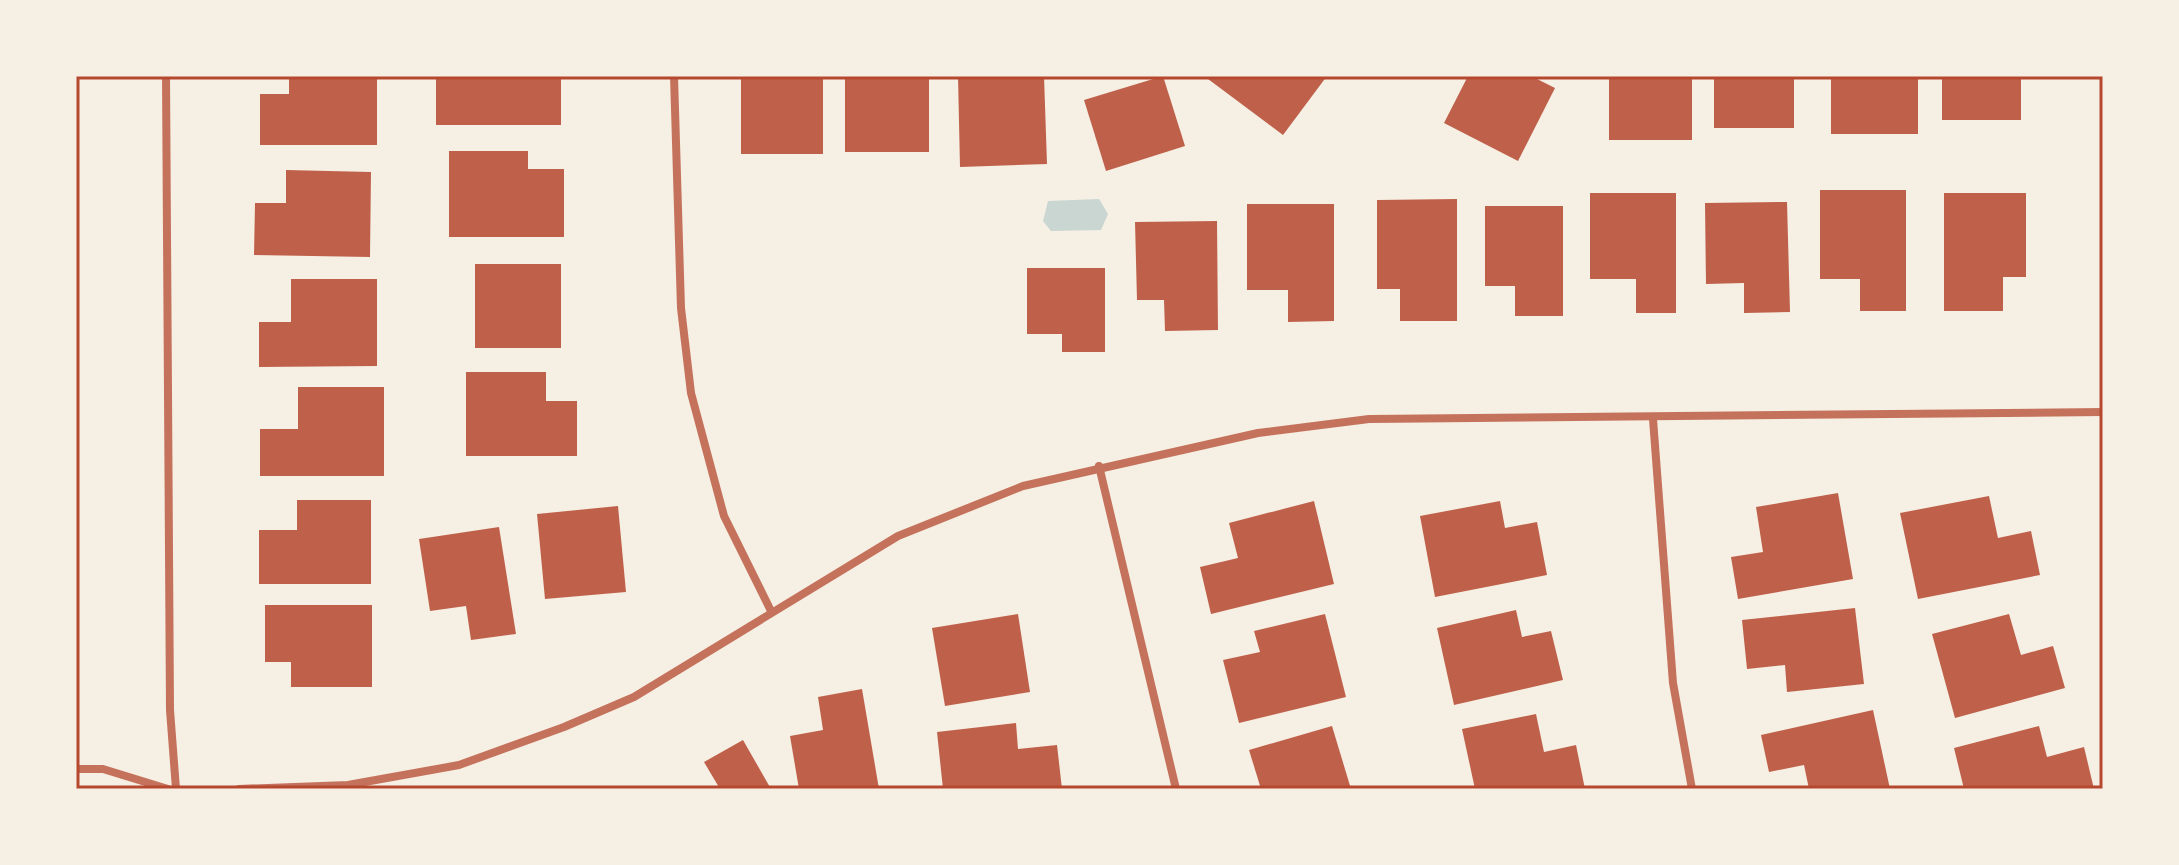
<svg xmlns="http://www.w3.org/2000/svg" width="2179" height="865" font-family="Arial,sans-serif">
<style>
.water{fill:#c9d6d2}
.building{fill:#bf614a}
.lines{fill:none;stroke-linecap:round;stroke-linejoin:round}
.minor{stroke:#c5725c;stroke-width:8}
.neatline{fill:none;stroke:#b5482f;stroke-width:3}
</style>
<rect width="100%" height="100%" fill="#f6efe4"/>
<polygon class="water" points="1099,199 1108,214 1101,230 1051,231 1043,221 1048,201"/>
<g class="building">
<polygon points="289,76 377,76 377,145 260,145 260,94 289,94"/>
<rect x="436" y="76" width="125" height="49"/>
<rect x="741" y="76" width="82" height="78"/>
<rect x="845" y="76" width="84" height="76"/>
<polygon points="958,76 1044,76 1047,164 960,167"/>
<polygon points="1163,76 1185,146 1106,171 1084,100"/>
<polygon points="1204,76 1327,76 1283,135"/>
<polygon points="1468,76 1531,76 1555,88 1518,161 1444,123"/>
<rect x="1609" y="76" width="83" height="64"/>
<rect x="1714" y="76" width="80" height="52"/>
<rect x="1831" y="76" width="87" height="58"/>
<rect x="1942" y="76" width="79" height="44"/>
<polygon points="449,151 528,151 528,169 564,169 564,237 449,237"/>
<polygon points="286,170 371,172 370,257 254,255 255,203 286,203"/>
<polygon points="1820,190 1906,190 1906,311 1860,311 1860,279 1820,279"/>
<polygon points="1590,193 1676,193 1676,313 1636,313 1636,279 1590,279"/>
<polygon points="1944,193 2026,193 2026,277 2003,277 2003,311 1944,311"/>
<polygon points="1457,199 1457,321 1400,321 1400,289 1377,289 1377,200"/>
<polygon points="1787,202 1790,312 1744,313 1744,283 1706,284 1705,203"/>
<polygon points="1247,204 1334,204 1334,321 1288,322 1288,290 1247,290"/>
<polygon points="1485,206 1563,206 1563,316 1515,316 1515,286 1485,286"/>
<polygon points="1217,221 1218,330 1165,331 1164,300 1137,300 1135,222"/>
<rect x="475" y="264" width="86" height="84"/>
<polygon points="1027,268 1105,268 1105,352 1062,352 1062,334 1027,334"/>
<polygon points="291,279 377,279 377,366 259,367 259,322 291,322"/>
<polygon points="466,372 546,372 546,401 577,401 577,456 466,456"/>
<polygon points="298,387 384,387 384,476 260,476 260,429 298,429"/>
<polygon points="1838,493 1853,579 1738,599 1731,557 1763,552 1756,507"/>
<polygon points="1989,496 1998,538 2031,531 2040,575 1918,599 1900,513"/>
<polygon points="297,500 371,500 371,584 259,584 259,530 297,530"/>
<polygon points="1314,501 1334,584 1211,614 1200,567 1238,558 1229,523"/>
<polygon points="1500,501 1505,528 1537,522 1547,575 1435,597 1420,516"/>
<polygon points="618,506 626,592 545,599 537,514"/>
<polygon points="499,527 516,634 471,640 466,606 430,611 419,539"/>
<polygon points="265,605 372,605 372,687 291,687 291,662 265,662"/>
<polygon points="1855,608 1864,684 1787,692 1785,665 1747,669 1742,620"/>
<polygon points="1516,610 1522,637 1551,631 1563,680 1454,705 1437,628"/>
<polygon points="1018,614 1030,692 945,706 932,628"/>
<polygon points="1325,614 1346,697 1239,723 1223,660 1260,652 1254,631"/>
<polygon points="2009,614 2021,655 2053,646 2065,688 1955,718 1932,634"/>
<polygon points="862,689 879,789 799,789 790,736 823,730 818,697"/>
<polygon points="1873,710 1890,789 1809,789 1804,765 1769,772 1761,735"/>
<polygon points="1536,714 1544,752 1576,745 1585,789 1475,789 1462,729"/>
<polygon points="1016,723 1018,749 1057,745 1062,789 943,789 937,732"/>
<polygon points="1332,726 1351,789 1261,789 1249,750"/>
<polygon points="2039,726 2047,757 2084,747 2094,789 1964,789 1954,748"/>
<polygon points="743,740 771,789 720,789 704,762"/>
</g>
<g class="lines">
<g class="minor">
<polyline points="166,76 170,710 176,789"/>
<polyline points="674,76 681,308 691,393 724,516 771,611"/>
<polyline points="1653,419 1673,683 1692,789"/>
<polyline points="1099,466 1176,789"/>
<polyline points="76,769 103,769 168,789"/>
<polyline points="239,789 348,785 459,765 564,727 634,697 898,536 1023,486 1258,433 1369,419 2103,412"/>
</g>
</g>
<rect width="2179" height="865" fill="none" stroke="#f6efe4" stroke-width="156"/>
<rect x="78" y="78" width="2023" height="709" class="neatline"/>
</svg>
